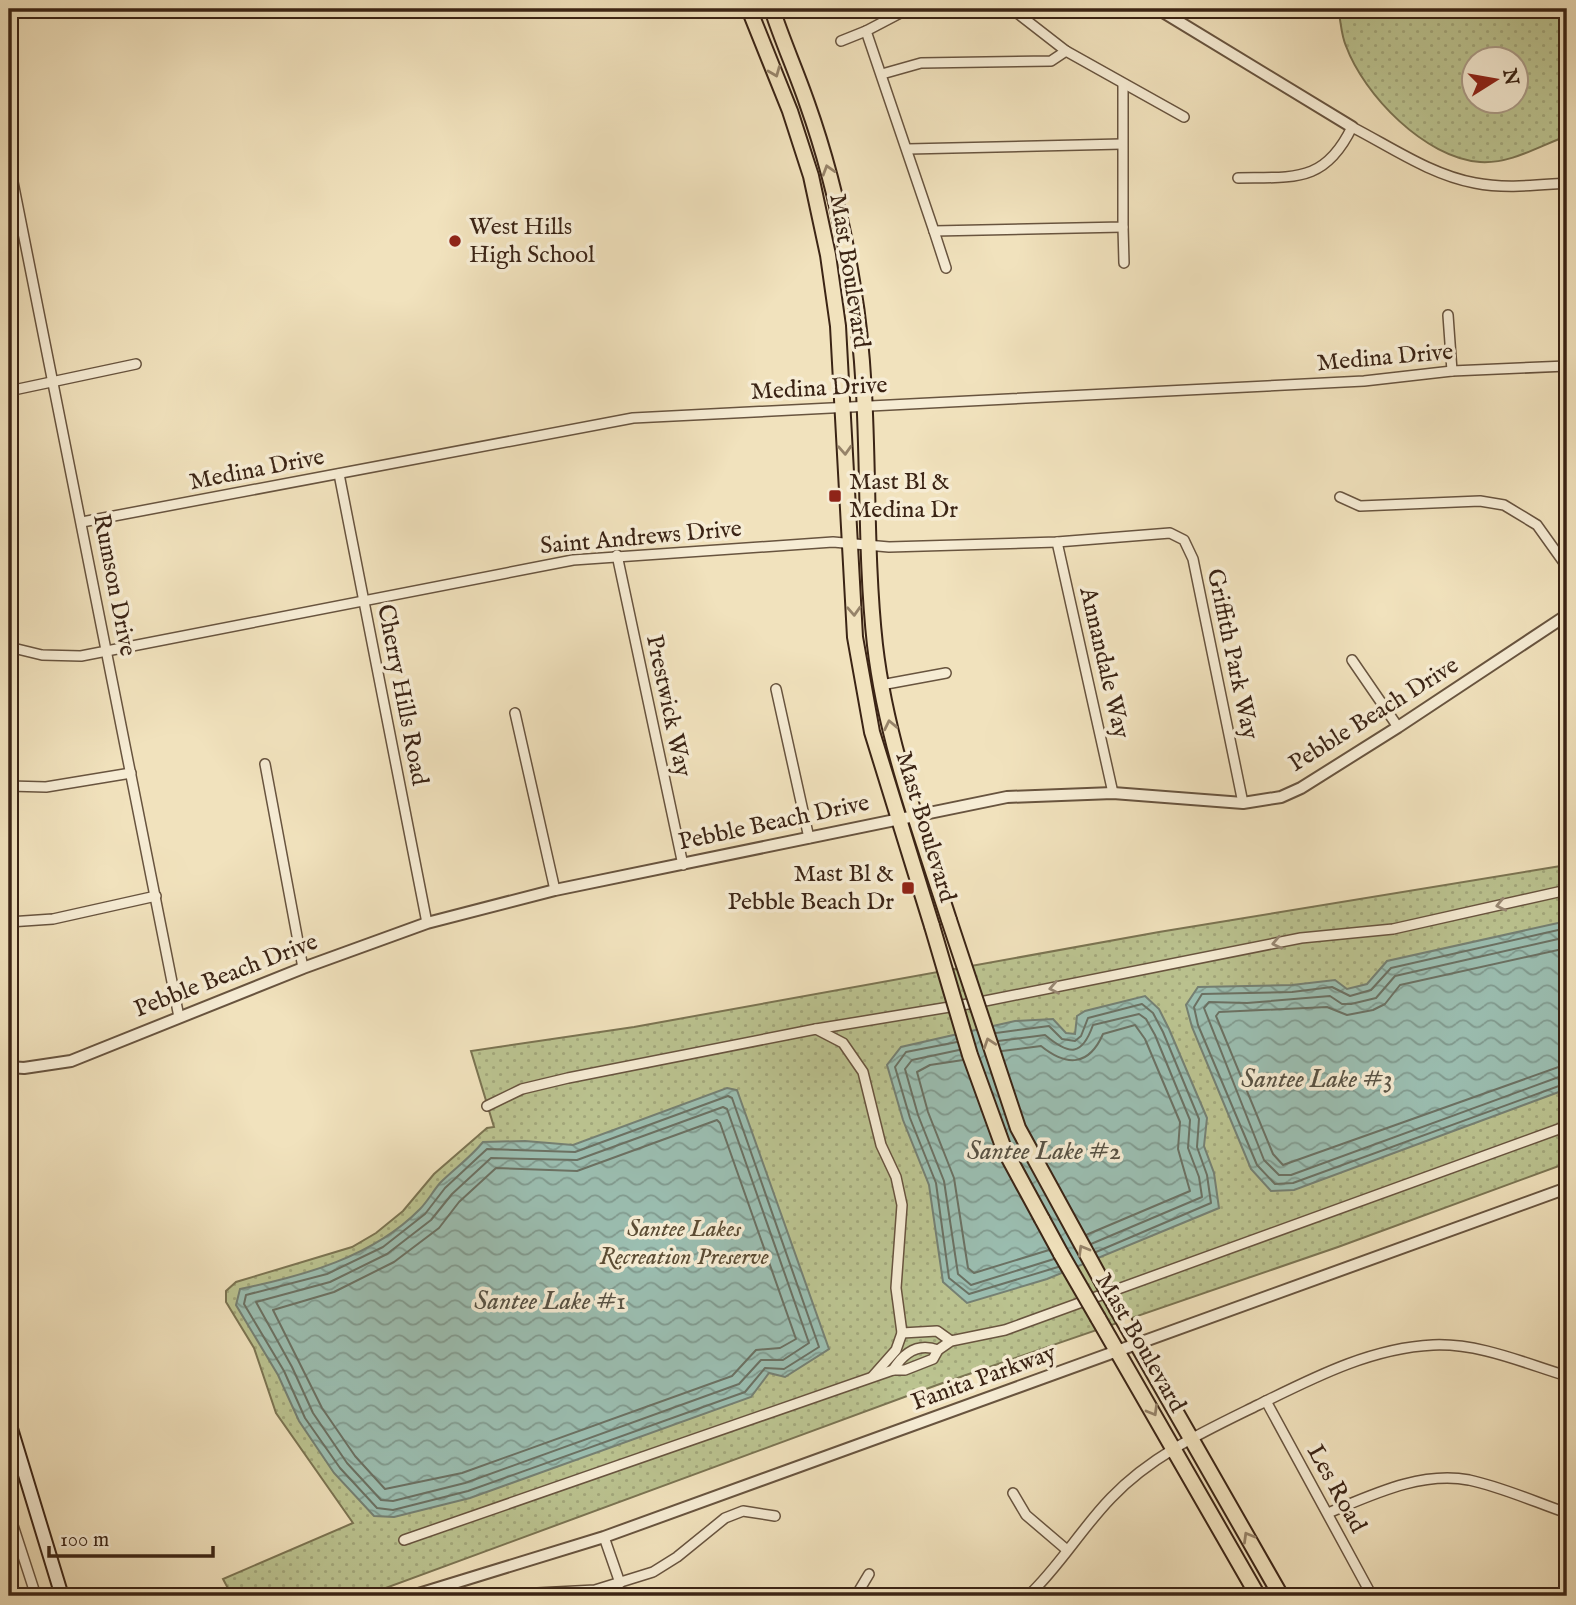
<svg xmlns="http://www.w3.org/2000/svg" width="1576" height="1605" font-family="'IM FELL English',serif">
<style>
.green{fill:url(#green-dots);stroke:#7b7452;stroke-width:2;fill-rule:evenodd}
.water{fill:url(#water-waves);stroke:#758073;stroke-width:2}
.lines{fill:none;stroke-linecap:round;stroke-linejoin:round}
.shore{stroke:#6b7163;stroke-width:2}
.minor-casing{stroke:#68543f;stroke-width:12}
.tertiary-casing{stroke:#68543f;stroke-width:14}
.secondary-casing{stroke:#3b2415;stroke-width:16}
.primary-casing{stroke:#3b2415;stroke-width:18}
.minor{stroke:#f6ecd4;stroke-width:9}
.tertiary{stroke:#f6ecd4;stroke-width:10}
.secondary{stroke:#f6ecd4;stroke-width:12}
.primary{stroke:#f1e2bd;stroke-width:14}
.primary-bridge-casing{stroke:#3b2415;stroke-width:18;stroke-linecap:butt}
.primary-bridge{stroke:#f1e2bd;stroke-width:14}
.oneway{stroke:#968369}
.oneway2{stroke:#988874}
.poi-dot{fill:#8f2418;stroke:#f6ecd4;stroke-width:2.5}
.labels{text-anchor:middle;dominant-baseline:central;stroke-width:7;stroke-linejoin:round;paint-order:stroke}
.poi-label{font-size:24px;fill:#3b2415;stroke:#f6ecd4;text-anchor:start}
.street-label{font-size:24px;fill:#3b2415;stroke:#f6ecd4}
.park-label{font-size:24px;font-style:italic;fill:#5b4c34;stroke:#f6ecd4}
.water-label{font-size:26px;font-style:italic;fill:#585244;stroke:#f6ecd4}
</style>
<defs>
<pattern id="green-dots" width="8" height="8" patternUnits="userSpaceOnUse" patternTransform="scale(1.75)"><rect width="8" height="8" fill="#bbc390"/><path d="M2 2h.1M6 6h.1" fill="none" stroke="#a2a77b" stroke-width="1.8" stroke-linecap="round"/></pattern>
<pattern id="water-waves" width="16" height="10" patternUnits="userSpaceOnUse" patternTransform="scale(1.75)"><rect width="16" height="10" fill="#9bbeb1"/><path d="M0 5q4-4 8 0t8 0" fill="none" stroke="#809a8f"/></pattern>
</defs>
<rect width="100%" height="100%" fill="#f1e2bd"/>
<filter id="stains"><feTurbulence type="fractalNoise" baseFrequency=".00286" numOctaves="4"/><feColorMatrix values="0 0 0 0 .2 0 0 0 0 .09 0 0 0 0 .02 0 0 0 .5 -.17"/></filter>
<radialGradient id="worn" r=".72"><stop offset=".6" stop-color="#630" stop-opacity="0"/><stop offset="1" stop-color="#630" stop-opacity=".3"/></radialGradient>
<g class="green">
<path d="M1338 9H1567V136C1539 146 1511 164 1480 162 1425 158 1364 95 1346 46 1341 35 1341 21 1338 9ZM1474 60H1516V102H1474Z"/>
<polygon points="1567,865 1567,1163 1338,1247 937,1385 364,1596 232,1596 223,1579 353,1523 276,1413 254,1348 226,1302 226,1291 236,1282 352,1247 376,1233 403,1211 434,1174 487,1128 494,1127 471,1051 634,1027 1159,932"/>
</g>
<g class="water">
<polygon points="1567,921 1567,1089 1294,1190 1271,1191 1251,1169 1192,1027 1186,1005 1198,987 1292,985 1335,980 1347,989 1367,984 1387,961"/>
<polygon points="1145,996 1159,1009 1169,1029 1207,1118 1204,1146 1214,1173 1219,1208 1047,1279 967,1303 943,1282 929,1185 903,1120 887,1065 901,1047 1015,1021 1053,1019 1066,1033 1075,1034 1077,1016 1085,1011"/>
<path d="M727 1088 737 1090 829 1349 785 1377 769 1373 751 1397 470 1498 394 1517 374 1516 334 1473 299 1421 278 1375 236 1305 240 1289C303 1276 373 1257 420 1209 428 1201 433 1191 440 1183 454 1169 470 1158 483 1142L525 1141 573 1145Z"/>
</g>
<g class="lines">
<g class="shore">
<polyline points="1567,928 1391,968 1371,990 1350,996 1332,987 1292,992 1202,994 1194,1007 1198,1025 1257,1165 1275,1184 1293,1183 1567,1083"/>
<polyline points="1567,937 1395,976 1376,998 1351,1004 1342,1004 1330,996 1247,1003 1209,1002 1204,1008 1264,1160 1279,1175 1291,1175 1567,1074"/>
<polyline points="1567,948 1400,985 1385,1004 1373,1010 1347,1015 1327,1007 1219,1012 1216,1016 1273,1154 1283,1165 1567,1064"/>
<polyline points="996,1033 1049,1026 1062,1039 1075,1041 1081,1036 1088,1018 1142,1004 1153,1013 1163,1032 1199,1119 1197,1147 1207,1175 1211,1203 1096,1252"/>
<path d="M998 1041 1045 1035C1070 1056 1082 1056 1093 1025L1139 1014 1146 1019 1155 1035 1190 1120 1188 1148 1199 1177 1202 1197 1091 1244"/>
<polyline points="957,1042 906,1052 895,1067 910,1118 936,1183 949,1278 969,1294 1058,1267"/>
<polyline points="959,1050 912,1060 905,1069 918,1115 944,1181 958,1274 971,1285 1054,1259"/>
<path d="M1002 1051 1041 1046C1067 1067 1089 1066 1103 1034L1135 1025 1145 1039 1180 1122 1178 1149 1190 1191 1086 1235"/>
<polyline points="963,1060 930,1065 917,1072 928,1112 954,1178 968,1268 974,1273 1049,1250"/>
<polygon points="728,1096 732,1098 819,1347 784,1369 765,1368 745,1392 468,1491 393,1510 377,1508 340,1468 305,1418 284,1371 244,1304 246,1295 327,1274 383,1247 425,1214 445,1188 487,1149 575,1152"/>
<polygon points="723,1107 727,1109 809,1343 783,1360 761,1360 739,1384 465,1483 393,1501 381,1500 347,1463 313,1413 292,1367 256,1302 330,1282 387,1254 431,1220 452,1194 491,1158 577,1160"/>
<polygon points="717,1120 720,1123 796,1339 780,1348 756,1350 732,1376 462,1473 385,1489 355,1456 322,1408 273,1310 334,1292 394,1262 439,1228 459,1202 496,1168 577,1171"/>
</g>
<defs>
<g id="minor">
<polyline points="908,9 866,31 934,231 1123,227 1123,85"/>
<polyline points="1012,9 1066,51 1184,117"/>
<polyline points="841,41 866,31"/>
<polyline points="882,74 921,63 1051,61 1066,51"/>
<polyline points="908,149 1122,144"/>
<polyline points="9,162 179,1017"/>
<path d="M1238 178C1295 177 1325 183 1352 127 1391 147 1431 175 1475 183 1505 189 1537 185 1567 183"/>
<polyline points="1123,227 1124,263"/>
<polyline points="934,231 946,268"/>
<polyline points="1448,315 1452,371"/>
<polyline points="9,391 136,364"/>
<polyline points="339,474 427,923"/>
<polyline points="1340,497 1360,506 1480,501 1504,505 1537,525 1567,567"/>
<polyline points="82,522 633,418 1364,381 1452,371 1567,366"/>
<polyline points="1057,542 1113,793"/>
<polyline points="617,555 683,865"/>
<polyline points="9,647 42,655 81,656 573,560 833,542 889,547 1057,542 1170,533 1184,540 1193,559 1243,803"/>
<polyline points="1352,660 1398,727"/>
<polyline points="881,685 946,673"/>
<polyline points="776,689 809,838"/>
<polyline points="515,713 555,890"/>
<polyline points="265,764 303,968"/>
<polyline points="9,786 46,787 131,773"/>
<polyline points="9,922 53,919 156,896"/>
<polyline points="816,1029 980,1002 1301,938 1393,929 1567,890"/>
<polyline points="487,1106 522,1089 568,1078 816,1029 843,1043 863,1072 881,1145 896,1177 902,1205 896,1288 902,1333 937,1331 951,1341"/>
<path d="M893 1370C903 1354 917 1342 938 1350"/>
<polyline points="873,1376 896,1350 902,1333"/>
<polyline points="1266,1401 1372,1596"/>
<polyline points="1013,1493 1026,1515 1067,1550"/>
<polyline points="9,1513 36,1596"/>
<path d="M1328 1513C1372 1495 1420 1471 1469 1480 1502 1487 1535 1502 1567 1513"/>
<polyline points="604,1537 620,1583"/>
<polyline points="404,1540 893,1370 905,1370 933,1359 938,1350 951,1341 1005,1330 1567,1126"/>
<polyline points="480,1596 595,1590 653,1572 677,1557 725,1518 743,1511 775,1516"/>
<polyline points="859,1596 860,1589 869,1574"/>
<path d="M1028 1596C1059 1567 1081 1529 1111 1498 1152 1455 1205 1431 1258 1405 1313 1378 1370 1348 1433 1345 1479 1343 1524 1363 1567 1376"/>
</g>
<g id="tertiary">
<polyline points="1158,9 1352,127"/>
<polyline points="9,1067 24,1068 71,1061 303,968 427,923 555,890 1007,797 1113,793 1243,803 1281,797 1301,788 1398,727 1567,615"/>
<polyline points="412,1596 604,1537 1567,1188"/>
</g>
<polyline id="secondary" points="9,1422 62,1596"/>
<g id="primary">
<polyline points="749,9 790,111 811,176 828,255 838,326 855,637 872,732 932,926"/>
<path d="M772 9C782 40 796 71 807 103 828 162 843 225 853 287 873 405 862 527 875 645 886 740 920 830 949 920"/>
<polyline points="1042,1219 1061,1254"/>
<polyline points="1117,1309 1281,1596"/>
<polyline points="1098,1318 1258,1596"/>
</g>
</defs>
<use href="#minor" class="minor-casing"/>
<use href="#tertiary" class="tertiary-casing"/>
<use href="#secondary" class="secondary-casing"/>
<use href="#primary" class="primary-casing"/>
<use href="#minor" class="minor"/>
<use href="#tertiary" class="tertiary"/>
<use href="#secondary" class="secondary"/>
<use href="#primary" class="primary"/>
<defs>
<g id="primary-bridge">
<polyline points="949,920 1018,1128 1117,1309"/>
<polyline points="932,926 970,1055 1004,1149 1042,1219"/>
<polyline points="1061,1254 1098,1318"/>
</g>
</defs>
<use href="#primary-bridge" class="primary-bridge-casing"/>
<use href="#primary-bridge" class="primary-bridge"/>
</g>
<defs><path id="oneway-chevron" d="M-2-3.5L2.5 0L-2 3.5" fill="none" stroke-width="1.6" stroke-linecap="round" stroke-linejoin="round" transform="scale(1.75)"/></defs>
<g class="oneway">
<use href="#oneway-chevron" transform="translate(775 72) rotate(68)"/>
<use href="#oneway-chevron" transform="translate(828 170) rotate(-107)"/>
<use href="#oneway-chevron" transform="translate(845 450) rotate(87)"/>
<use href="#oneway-chevron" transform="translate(854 611) rotate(87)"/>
<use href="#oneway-chevron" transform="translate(890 725) rotate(-102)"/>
<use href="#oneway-chevron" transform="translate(989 1043) rotate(-109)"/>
<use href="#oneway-chevron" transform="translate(1083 1250) rotate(-120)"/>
<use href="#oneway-chevron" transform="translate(1153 1411) rotate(60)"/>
<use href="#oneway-chevron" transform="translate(1248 1537) rotate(-120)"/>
</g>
<g class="oneway2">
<use href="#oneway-chevron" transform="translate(1501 905) rotate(167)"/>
<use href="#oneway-chevron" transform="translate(1277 943) rotate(168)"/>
<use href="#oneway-chevron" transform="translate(1054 988) rotate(169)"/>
</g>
<g class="poi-dot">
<circle cx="455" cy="241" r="7"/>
<rect x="828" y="489" width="14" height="14" rx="3.5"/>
<rect x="901" y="881" width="14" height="14" rx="3.5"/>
</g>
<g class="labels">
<g class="poi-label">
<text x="469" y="227">West Hills<tspan x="469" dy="28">High School</tspan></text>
<text x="849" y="482">Mast Bl &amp;<tspan x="849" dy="28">Medina Dr</tspan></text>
<text x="894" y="874" text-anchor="end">Mast Bl &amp;<tspan x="894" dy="28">Pebble Beach Dr</tspan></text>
</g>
<g class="street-label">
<text transform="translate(849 271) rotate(81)">Mast Boulevard</text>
<text transform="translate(1385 358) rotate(-5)">Medina Drive</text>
<text transform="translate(819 389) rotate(-3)">Medina Drive</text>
<text transform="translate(257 470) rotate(-11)">Medina Drive</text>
<text transform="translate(641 538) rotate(-5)">Saint Andrews Drive</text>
<text transform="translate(114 585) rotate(79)">Rumson Drive</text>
<text transform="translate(1232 654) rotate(78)">Griffith Park Way</text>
<text transform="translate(1104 663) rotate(77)">Annandale Way</text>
<text transform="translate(402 695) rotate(79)">Cherry Hills Road</text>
<text transform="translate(668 706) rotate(78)">Prestwick Way</text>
<text transform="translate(1374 715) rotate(-32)">Pebble Beach Drive</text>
<text transform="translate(774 823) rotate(-12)">Pebble Beach Drive</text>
<text transform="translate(925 827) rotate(73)">Mast Boulevard</text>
<text transform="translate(226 976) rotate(-21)">Pebble Beach Drive</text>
<text transform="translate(1140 1343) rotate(60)">Mast Boulevard</text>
<text transform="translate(984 1378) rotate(-20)">Fanita Parkway</text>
<text transform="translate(1336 1489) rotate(61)">Les Road</text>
</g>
<g class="park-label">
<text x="684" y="1229">Santee Lakes<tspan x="684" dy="28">Recreation Preserve</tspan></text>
</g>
<g class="water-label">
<text x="1317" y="1079">Santee Lake #3</text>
<text x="1044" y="1151">Santee Lake #2</text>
<text x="550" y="1301">Santee Lake #1</text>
</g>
</g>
<rect width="1576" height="1605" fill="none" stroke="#f1e2bd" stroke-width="35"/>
<rect x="10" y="10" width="1555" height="1584" fill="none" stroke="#3b2415" stroke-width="3.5"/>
<rect x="18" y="18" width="1541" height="1570" fill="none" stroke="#3b2415" stroke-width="2"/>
<g transform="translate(1495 80) rotate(79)"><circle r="33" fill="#f6ecd4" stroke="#ab9c88" stroke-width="2"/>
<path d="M0-5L12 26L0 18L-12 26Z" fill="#8f2418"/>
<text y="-10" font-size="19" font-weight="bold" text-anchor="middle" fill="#3b2415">N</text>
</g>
<path d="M49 1546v10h164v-10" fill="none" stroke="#3b2415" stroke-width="3.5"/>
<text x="60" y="1546" font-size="21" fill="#3b2415" stroke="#f6ecd4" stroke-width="5" paint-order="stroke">100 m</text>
<rect width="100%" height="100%" filter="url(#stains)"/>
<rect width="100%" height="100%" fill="url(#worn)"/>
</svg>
